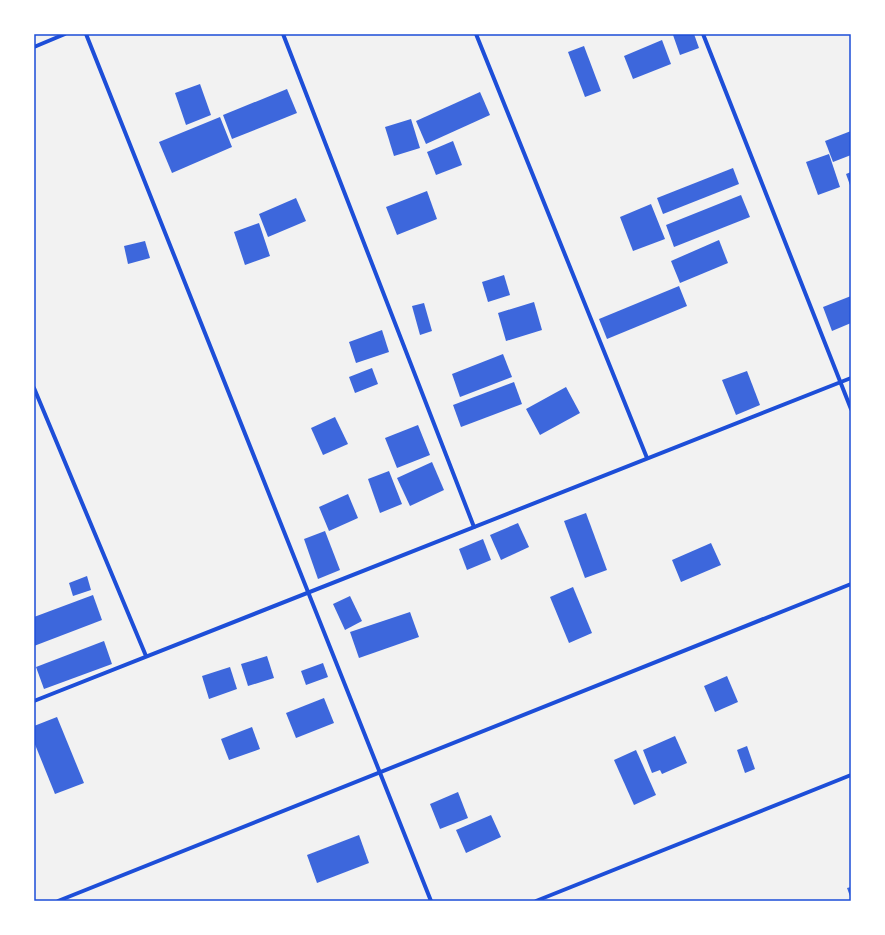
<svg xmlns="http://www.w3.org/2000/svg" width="885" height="935" font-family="'Source Serif 4',serif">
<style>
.building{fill:#3d67dc}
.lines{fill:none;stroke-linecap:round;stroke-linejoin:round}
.minor{stroke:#1d4ed8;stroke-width:4}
.neatline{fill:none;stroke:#1d4ed8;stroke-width:1.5}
</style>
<rect width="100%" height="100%" fill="#f2f2f2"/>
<g class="building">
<polygon points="675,34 694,34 699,48 680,55 673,35"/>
<polygon points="662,40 671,64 633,79 624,56"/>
<polygon points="584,46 601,91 585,97 568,52"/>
<polygon points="200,84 211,115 186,125 175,93"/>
<polygon points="287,89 297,113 232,139 223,115"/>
<polygon points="480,92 490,115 426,144 416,121"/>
<polygon points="220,117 232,147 172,173 159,142"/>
<polygon points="411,119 420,148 394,156 385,127"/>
<polygon points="851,131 851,155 833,162 825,141"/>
<polygon points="453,141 462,165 436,175 427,152"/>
<polygon points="829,154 840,187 818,195 806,162"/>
<polygon points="733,168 739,184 663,214 657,198"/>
<polygon points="851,172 851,188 846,174"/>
<polygon points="427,191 437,219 397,235 386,207"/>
<polygon points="741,195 750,217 674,247 666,225"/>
<polygon points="296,198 306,221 268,237 259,214"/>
<polygon points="651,204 665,239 633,251 620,217"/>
<polygon points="259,223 270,256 245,265 234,232"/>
<polygon points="719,240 728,263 680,283 671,261"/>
<polygon points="145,241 150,258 128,264 124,246"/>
<polygon points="504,275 510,295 488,302 482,282"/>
<polygon points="679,286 687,306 607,339 599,319"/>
<polygon points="851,296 851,323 832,331 823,307"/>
<polygon points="534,302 542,330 506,341 498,313"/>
<polygon points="424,303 432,331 420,335 412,306"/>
<polygon points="382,330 389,352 356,363 349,342"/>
<polygon points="503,354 512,377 460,397 452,374"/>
<polygon points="372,368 378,384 355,393 349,377"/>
<polygon points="747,371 760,405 736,415 722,380"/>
<polygon points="514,382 522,404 461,427 453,405"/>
<polygon points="566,387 580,413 540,435 526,409"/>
<polygon points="335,417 348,444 323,455 311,428"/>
<polygon points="418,425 430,455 397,468 385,438"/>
<polygon points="432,462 444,490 410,506 397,478"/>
<polygon points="389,471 402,504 380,513 368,479"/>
<polygon points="348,494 358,518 329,531 319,507"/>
<polygon points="586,513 607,570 585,578 564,521"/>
<polygon points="518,523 529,547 501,560 490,535"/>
<polygon points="325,531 340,570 318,579 304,539"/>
<polygon points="483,539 491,560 467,570 459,549"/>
<polygon points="711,543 721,565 681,582 672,560"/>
<polygon points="87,576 91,590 73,596 69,583"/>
<polygon points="573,587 592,633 569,643 550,597"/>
<polygon points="93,595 102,620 34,646 34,617"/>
<polygon points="350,596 362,621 345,630 333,604"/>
<polygon points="410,612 419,637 359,658 350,632"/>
<polygon points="104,641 112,664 44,689 36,667"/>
<polygon points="267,656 274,678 248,686 241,664"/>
<polygon points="323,663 328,677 306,685 301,671"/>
<polygon points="230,667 237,689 209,699 202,676"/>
<polygon points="727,676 738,702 715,712 704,686"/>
<polygon points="324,698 334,723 296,738 286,713"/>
<polygon points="57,717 84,783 55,794 34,742 34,726"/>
<polygon points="252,727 260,749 229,760 221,739"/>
<polygon points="675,736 687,763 662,774 660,770 652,773 643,750"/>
<polygon points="747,746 755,769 745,773 737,750"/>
<polygon points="636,750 656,795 634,805 614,760"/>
<polygon points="458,792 468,818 440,829 430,804"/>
<polygon points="491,815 501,837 466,853 456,830"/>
<polygon points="359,835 369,863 317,883 307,855"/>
<polygon points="851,887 851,899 847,888"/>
</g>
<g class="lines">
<g class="minor">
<polyline points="86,34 431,901"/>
<polyline points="283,34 474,527"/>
<polyline points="476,34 647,458"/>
<polyline points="703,34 851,409"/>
<polyline points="34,47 65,34"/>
<polyline points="34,388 146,656"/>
<polyline points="34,701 851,378"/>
<polyline points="58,901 851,584"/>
<polyline points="536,901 851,775"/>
</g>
</g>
<rect width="885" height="935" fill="none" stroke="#ffffff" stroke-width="70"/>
<rect x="35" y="35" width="815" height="865" class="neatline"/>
</svg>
